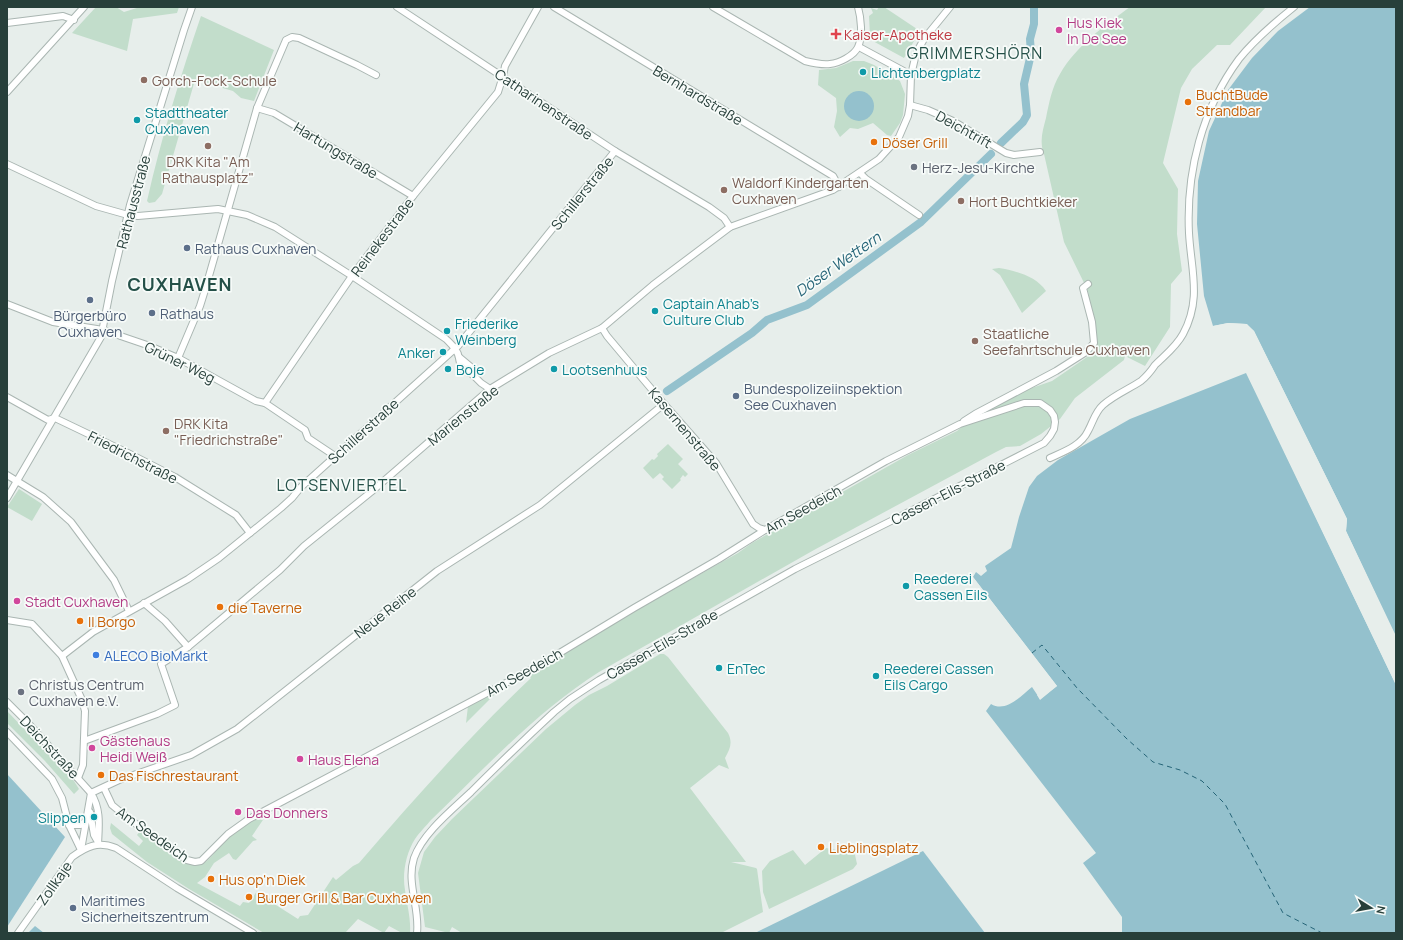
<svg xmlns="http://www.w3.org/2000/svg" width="1403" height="940" font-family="Manrope,sans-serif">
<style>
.green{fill:#c2ddcb}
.water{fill:#94c1cd}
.pier{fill:#e7eeeb}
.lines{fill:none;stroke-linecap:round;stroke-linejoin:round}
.canal{stroke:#94c1cd;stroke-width:8}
.ferry{stroke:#256477;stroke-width:1;stroke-dasharray:5 4;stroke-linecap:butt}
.street-casing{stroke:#aab6b2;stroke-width:8}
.street{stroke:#fff;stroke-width:6}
.hotel-dot{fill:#d1479c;stroke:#f7fbf9;stroke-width:1.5}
.health-dot{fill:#e0444e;stroke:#f7fbf9;stroke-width:1.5}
.culture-dot{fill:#0f9aa8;stroke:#f7fbf9;stroke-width:1.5}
.education-dot{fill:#8d6e63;stroke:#f7fbf9;stroke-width:1.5}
.food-dot{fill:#e8710a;stroke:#f7fbf9;stroke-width:1.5}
.worship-dot{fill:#6b7280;stroke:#f7fbf9;stroke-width:1.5}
.service-dot{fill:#5c6f8a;stroke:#f7fbf9;stroke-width:1.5}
.shop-dot{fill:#3f7fe0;stroke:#f7fbf9;stroke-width:1.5}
.labels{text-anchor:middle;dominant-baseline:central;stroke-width:3.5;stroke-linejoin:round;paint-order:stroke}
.hotel-label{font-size:14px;fill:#b23c85;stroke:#f7fbf9;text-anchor:start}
.health-label{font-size:14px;fill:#be3a42;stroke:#f7fbf9;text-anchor:start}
.culture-label{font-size:14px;fill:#0d838f;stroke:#f7fbf9;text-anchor:start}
.education-label{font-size:14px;fill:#785e54;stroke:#f7fbf9;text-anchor:start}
.food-label{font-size:14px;fill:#c56008;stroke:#f7fbf9;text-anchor:start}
.street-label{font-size:14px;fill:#273f3a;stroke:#f7fbf9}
.worship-label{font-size:14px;fill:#5b616d;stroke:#f7fbf9;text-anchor:start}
.service-label{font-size:14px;fill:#4e5e75;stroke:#f7fbf9;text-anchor:start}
.shop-label{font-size:14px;fill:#366cbe;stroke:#f7fbf9;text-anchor:start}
.water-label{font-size:15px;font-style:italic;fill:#256477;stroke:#f7fbf9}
.quarter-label{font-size:16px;letter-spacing:1px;fill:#245048;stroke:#f7fbf9}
.district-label{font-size:18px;font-weight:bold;letter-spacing:1px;fill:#245048;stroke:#f7fbf9}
</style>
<rect width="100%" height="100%" fill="#e7eeeb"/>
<g class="green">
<polygon points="96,7 116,7 124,12 140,7 179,7 177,13 133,19 127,51 72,33"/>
<polygon points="879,7 884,7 920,31 904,58 871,40 870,36 869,16 873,13 871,8 877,10"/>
<path d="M1130 7H1266L1230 45H1217L1192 69 1181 88 1163 163 1178 189 1177 234 1182 271 1171 284 1170 327 1145 366 1125 356 1124 360 1075 398 1060 419 1041 434 1020 446 1006 447 996 452 814 550 599 672C536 712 484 769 431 820 426 826 419 833 415 839 406 853 402 874 405 890 407 905 411 918 410 933H402L389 926 384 933 358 919 345 933H264L189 889 147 862 112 834 110 828 111 823 139 846 143 841 137 835 141 830 191 864C202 867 208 861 215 852V851C229 838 244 820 265 817L252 836 257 840 253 841 236 860 233 859 229 853 214 863 205 877 197 883 240 906 243 902 249 903 257 891 267 896 276 905 298 919 300 916 308 915 333 877 336 880 353 866 359 863C414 799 470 736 531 678L528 675 649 603 738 553 752 543 908 455 957 431 978 413 1026 390 1052 381 1090 355 1094 351 1096 345 1088 291 1064 242 1044 154C1039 141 1043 130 1046 118 1049 103 1052 87 1060 74 1076 46 1104 26 1130 7Z"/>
<path d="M201 16 274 50 254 101 241 98 233 91 195 80 162 194 155 202 149 203 147 201C161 139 180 77 201 16Z"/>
<polygon points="853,61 864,61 874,65 900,81 905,94 903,115 900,123 891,136 887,135 873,123 858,129 850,128 840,137 834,127 837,111 836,98 818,85 819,70 836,68"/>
<path d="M999 268C1016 271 1036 276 1046 291L1022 313 1000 275 992 269Z"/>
<polygon points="668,444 683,459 678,464 688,474 685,477 683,475 680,479 681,480 672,489 662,479 664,477 660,473 653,479 643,468 652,459 654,460 658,456 657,454"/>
<polygon points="19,489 42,504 32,521 7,507"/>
<path d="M660 654H664L668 657 728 733C733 743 730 749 725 758L729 769 719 765 690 788 746 862H731L756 868 757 869 763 912 721 933H462L452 927 449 933 425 927 418 873 424 852 435 837 452 819 546 729 575 705 589 695 607 686Z"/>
<polygon points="497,692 466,723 468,706"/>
<polygon points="7,711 74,781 79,789 74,794 45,761 7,723"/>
<polygon points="826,848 853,853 855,855 857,864 853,869 769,909 763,892 762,871 770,861 793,850 805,865"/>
</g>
<g class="water">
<polygon points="1310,7 1396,7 1396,636 1346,531 1347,519 1254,331 1246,324 1228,323 1213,326 1204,296 1197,224 1198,181 1209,131 1228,90 1252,58 1278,31"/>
<circle cx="859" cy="106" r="15"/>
<path d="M1246 373 1396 685V933H1122V917L1083 863 1096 853 986 711 991 704C1006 713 1021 696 1032 687L1040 699 1057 686 973 577 976 572 981 576 987 571 985 566 1011 548 1019 517 1029 487 1037 476 1058 460 1130 419Z"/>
<polygon points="7,774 65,837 7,927"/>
<polygon points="923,851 985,933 755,933"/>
<polygon points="35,926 44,933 28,933"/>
</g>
<g class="pier">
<polygon points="1228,323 1247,324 1254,331 1347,519 1346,531 1396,638 1394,637 1344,531 1345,519 1252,333 1246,326 1228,325 1213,328 1213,326"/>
<polygon points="1246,371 1248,373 1396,681 1396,685"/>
<polygon points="971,577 973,577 1057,686 1040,700 1037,695 1040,693 1041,697 1054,686"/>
</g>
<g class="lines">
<g class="canal">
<polyline points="1001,143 1023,122 1027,115 1024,84 1031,54 1030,39 1034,24 1034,7"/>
<polyline points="667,391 752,333 767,320 807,305 921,222 991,154"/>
</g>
<polyline class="ferry" points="1032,653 1042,645 1077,688 1127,739 1153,762 1180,770 1202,781 1225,804 1283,913 1322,933"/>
<defs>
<g id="street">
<polyline points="397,7 615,151 709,207 724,218 730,227"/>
<polyline points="554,7 833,176 839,187"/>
<path d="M713 7 805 61C813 63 822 65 830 64 839 63 854 56 858 47 863 36 861 18 858 7"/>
<polyline points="7,23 63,16 74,20"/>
<polyline points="859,47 911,75"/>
<polyline points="7,92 84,7"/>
<polyline points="910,105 928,110 953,121 1006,153 1014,155 1040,152"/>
<polyline points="257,108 274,113 413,196"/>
<path d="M7 164 96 206 128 215 138 216 218 209 247 215 275 227 352 276 446 339C451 344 458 350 459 358 461 369 460 370 472 374"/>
<polyline points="860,173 866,179 919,215"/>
<polyline points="7,304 53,322 103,330 147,345 178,358 256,401 265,403 305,430 308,438 335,456"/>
<polyline points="602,328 607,336 664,404 716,463 753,524 759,528 765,530"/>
<polyline points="459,357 471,367 472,374 481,383 490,389"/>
<polyline points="178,358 200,306 205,290 257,108 286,40 292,37 299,38 357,65 376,75"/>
<polyline points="7,397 48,420 55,418 128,453 175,477 236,515 250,533"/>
<polyline points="265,403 352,276 413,196 498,92 503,76 505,66 538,7"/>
<polyline points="964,421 975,414 1056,371 1086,352 1094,343 1092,322 1083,288 1088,284"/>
<path d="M1050 458C1063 452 1081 446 1088 431 1093 422 1095 412 1103 405 1114 395 1129 389 1141 381 1147 376 1151 371 1155 365 1165 355 1176 347 1183 334 1202 299 1191 270 1189 233 1186 172 1202 109 1239 59 1255 39 1274 23 1294 7"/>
<polyline points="7,475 43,497 71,522 114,580 129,611"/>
<polyline points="7,498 101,337 112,281 130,205 184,30 192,7"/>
<polyline points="144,603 165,621 188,647"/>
<polyline points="7,620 32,624 62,656 82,700 85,711 83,765 78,778"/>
<polyline points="62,656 93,632 188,579 219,558 281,508 292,498 301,487 458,346 615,151"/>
<path d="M7 702 28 723 91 793C101 809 99 825 98 844"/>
<polyline points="7,732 52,779 62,798 69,825 81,850"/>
<polyline points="84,741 157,714 175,705 161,664 188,647 280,570 304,546 371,492 490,389 549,353 602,328 653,285 730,227 833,190 879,159 899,137 908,116 910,105 911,75 915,58 919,48 924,39 950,7"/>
<path d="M104 788 112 805 129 819 187 860 195 862 201 861 228 834 249 819 538 666 634 608 719 559 765 530 886 461 960 424 1024 403H1040L1050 410 1054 416 1055 422 1054 429 1050 436 1044 443 897 518 795 569 599 680 570 699 554 712C526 738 498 765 471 792 452 810 423 833 414 858 406 883 420 908 417 933"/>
<polyline points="91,793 119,780 191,755 237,729 437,571 540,505 664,404"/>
<polyline points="90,812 94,835 98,842"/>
<polyline points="69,825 81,825 86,821"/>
<polyline points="81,850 91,793"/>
<path d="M18 933 72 857C87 846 98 841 116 848L177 888 253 933"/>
</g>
</defs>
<use href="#street" class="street-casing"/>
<use href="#street" class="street"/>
</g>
<g class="hotel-dot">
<circle cx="1059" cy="30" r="4"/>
<circle cx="17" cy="601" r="4"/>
<circle cx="92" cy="748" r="4"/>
<circle cx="300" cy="759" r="4"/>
<circle cx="238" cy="812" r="4"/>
</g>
<path class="health-dot" d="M834 28h4v4h4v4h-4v4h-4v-4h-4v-4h4z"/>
<g class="culture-dot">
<circle cx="863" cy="72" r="4"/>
<circle cx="137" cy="120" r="4"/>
<circle cx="655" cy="311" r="4"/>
<circle cx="447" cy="331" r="4"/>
<circle cx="443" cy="352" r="4"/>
<circle cx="448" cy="369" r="4"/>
<circle cx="554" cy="369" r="4"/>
<circle cx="906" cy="586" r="4"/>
<circle cx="719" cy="668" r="4"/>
<circle cx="876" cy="676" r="4"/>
<circle cx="94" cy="817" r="4"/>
</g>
<g class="education-dot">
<circle cx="144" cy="80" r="4"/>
<circle cx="208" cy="146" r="4"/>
<circle cx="724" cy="190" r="4"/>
<circle cx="961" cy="201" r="4"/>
<circle cx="975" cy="341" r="4"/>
<circle cx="166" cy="431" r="4"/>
</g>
<g class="food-dot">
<circle cx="1188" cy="102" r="4"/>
<circle cx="874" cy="142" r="4"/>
<circle cx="220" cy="607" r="4"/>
<circle cx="80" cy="621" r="4"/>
<circle cx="101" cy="775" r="4"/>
<circle cx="821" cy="847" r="4"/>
<circle cx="211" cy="879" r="4"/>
<circle cx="249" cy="897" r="4"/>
</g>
<g class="worship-dot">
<circle cx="914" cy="167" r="4"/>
<circle cx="21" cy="692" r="4"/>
</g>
<g class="service-dot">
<circle cx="187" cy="248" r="4"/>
<circle cx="90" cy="300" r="4"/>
<circle cx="152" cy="313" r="4"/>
<circle cx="736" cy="396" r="4"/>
<circle cx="73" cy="908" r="4"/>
</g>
<circle class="shop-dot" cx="96" cy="655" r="4"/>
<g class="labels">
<g class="hotel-label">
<text x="1067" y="22">Hus Kiek<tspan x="1067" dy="16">In De See</tspan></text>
<text x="25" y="601">Stadt Cuxhaven</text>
<text x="100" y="740">Gästehaus<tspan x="100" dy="16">Heidi Weiß</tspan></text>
<text x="308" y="759">Haus Elena</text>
<text x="246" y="812">Das Donners</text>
</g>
<g class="health-label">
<text x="844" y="34">Kaiser-Apotheke</text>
</g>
<g class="culture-label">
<text x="871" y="72">Lichtenbergplatz</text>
<text x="145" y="112">Stadttheater<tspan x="145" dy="16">Cuxhaven</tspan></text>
<text x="663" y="303">Captain Ahab’s<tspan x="663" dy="16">Culture Club</tspan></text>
<text x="455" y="323">Friederike<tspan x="455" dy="16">Weinberg</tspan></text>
<text x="435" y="352" text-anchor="end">Anker</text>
<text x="456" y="369">Boje</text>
<text x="562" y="369">Lootsenhuus</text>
<text x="914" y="578">Reederei<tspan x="914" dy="16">Cassen Eils</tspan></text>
<text x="727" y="668">EnTec</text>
<text x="884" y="668">Reederei Cassen<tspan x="884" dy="16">Eils Cargo</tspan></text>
<text x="86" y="817" text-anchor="end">Slippen</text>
</g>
<g class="education-label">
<text x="152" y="80">Gorch-Fock-Schule</text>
<text x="208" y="161" text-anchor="middle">DRK Kita "Am<tspan x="208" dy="16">Rathausplatz"</tspan></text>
<text x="732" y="182">Waldorf Kindergarten<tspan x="732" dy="16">Cuxhaven</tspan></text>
<text x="969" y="201">Hort Buchtkieker</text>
<text x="983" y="333">Staatliche<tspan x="983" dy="16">Seefahrtschule Cuxhaven</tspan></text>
<text x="174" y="423">DRK Kita<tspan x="174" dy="16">"Friedrichstraße"</tspan></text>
</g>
<g class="food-label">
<text x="1196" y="94">BuchtBude<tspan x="1196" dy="16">Strandbar</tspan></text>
<text x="882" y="142">Döser Grill</text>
<text x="228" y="607">die Taverne</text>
<text x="88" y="621">Il Borgo</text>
<text x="109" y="775">Das Fischrestaurant</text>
<text x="829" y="847">Lieblingsplatz</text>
<text x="219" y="879">Hus op'n Diek</text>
<text x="257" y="897">Burger Grill &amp; Bar Cuxhaven</text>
</g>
<g class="street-label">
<text transform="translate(698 95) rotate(31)">Bernhardstraße</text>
<text transform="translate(544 104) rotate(34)">Catharinenstraße</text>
<text transform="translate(964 129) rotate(29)">Deichtrift</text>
<text transform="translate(336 150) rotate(31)">Hartungstraße</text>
<text transform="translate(582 193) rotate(-51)">Schillerstraße</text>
<text transform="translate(133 202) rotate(-75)">Rathausstraße</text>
<text transform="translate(382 237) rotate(-53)">Reinekestraße</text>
<text transform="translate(180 362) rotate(26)">Grüner Weg</text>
<text transform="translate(463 415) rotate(-39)">Marienstraße</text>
<text transform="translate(685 429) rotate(50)">Kasernenstraße</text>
<text transform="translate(363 431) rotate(-42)">Schillerstraße</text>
<text transform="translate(133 457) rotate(27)">Friedrichstraße</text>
<text transform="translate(948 492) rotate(-27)">Cassen-Eils-Straße</text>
<text transform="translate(803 509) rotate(-29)">Am Seedeich</text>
<text transform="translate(385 612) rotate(-38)">Neue Reihe</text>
<text transform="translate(662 644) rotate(-30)">Cassen-Eils-Straße</text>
<text transform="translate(524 672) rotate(-29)">Am Seedeich</text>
<text transform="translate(50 747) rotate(47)">Deichstraße</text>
<text transform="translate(153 834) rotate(35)">Am Seedeich</text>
<text transform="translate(54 883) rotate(-55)">Zollkaje</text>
</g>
<g class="worship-label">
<text x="922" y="167">Herz-Jesu-Kirche</text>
<text x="29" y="684">Christus Centrum<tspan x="29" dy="16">Cuxhaven e.V.</tspan></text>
</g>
<g class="service-label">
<text x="195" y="248">Rathaus Cuxhaven</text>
<text x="160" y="313">Rathaus</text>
<text x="90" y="315" text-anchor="middle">Bürgerbüro<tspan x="90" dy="16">Cuxhaven</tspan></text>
<text x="744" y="388">Bundespolizeiinspektion<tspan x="744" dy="16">See Cuxhaven</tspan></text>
<text x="81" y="900">Maritimes<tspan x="81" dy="16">Sicherheitszentrum</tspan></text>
</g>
<g class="shop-label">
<text x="104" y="655">ALECO BioMarkt</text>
</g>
<g class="water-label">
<text transform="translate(838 264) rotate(-35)">Döser Wettern</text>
</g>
<g class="quarter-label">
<text x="975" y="53">GRIMMERSHÖRN</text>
<text x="342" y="485">LOTSENVIERTEL</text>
</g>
<g class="district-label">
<text x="180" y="284">CUXHAVEN</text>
</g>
</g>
<rect width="1403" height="940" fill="none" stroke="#273f3a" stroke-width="16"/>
<g transform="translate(1371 908) rotate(101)" stroke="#f7fbf9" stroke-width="3" paint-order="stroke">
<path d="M0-3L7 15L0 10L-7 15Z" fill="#273f3a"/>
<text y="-6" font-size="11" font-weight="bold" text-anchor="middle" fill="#273f3a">N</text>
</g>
</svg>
